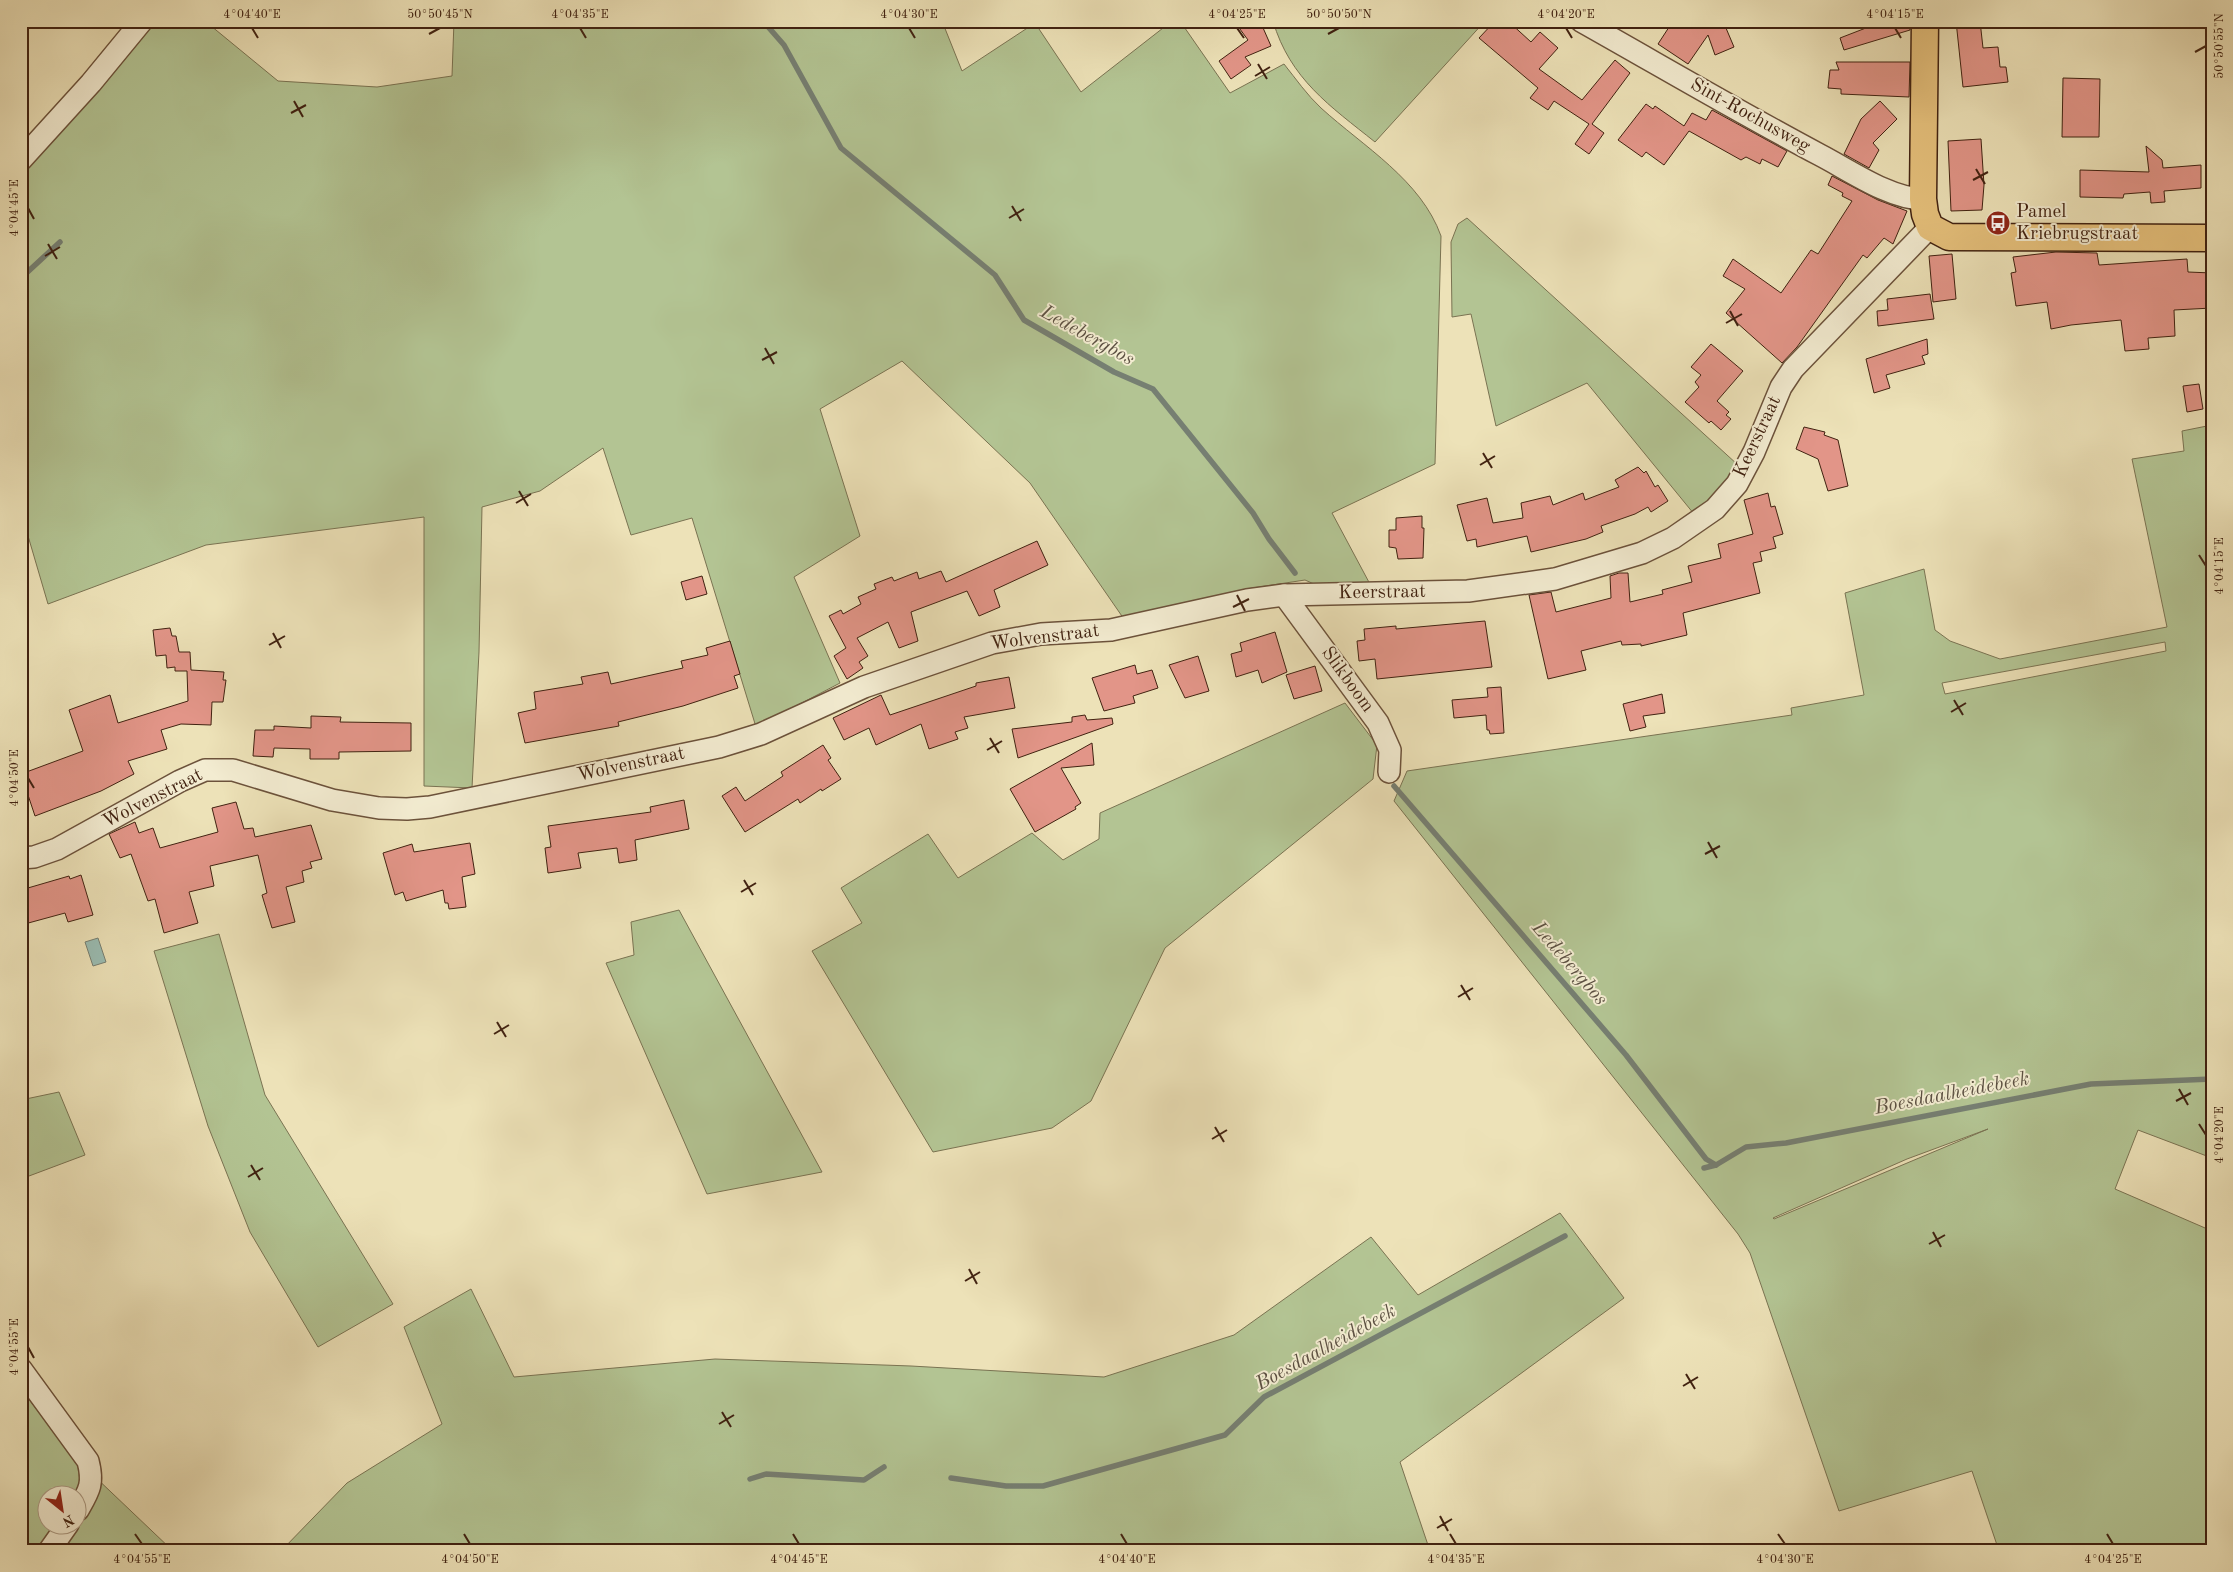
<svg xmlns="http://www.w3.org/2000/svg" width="2233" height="1572" font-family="'Old Standard TT',serif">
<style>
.green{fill:#b3c493;stroke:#7a7352;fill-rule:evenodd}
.water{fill:#9abdb3;stroke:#767f72}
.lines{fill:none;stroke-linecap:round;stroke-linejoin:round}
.stream{stroke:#767f72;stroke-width:5.5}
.building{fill:#e29588;stroke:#412211}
.minor-casing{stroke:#6c523b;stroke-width:24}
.major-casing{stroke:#412211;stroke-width:29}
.minor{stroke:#f3ecd1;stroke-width:21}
.major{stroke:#e6c17c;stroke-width:26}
.ticks{fill:none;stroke:#412211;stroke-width:2}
.labels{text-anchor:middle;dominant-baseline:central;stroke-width:4;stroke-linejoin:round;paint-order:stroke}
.street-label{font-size:19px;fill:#412211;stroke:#f3ecd1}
.poi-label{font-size:19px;fill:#412211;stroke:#f3ecd1;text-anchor:start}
.water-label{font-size:20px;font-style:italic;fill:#5c5042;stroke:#f3ecd1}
.neatline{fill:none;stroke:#412211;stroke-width:2}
.ticks-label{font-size:12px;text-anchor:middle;fill:#412211}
</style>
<rect width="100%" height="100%" fill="#ede2b8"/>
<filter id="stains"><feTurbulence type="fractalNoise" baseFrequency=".004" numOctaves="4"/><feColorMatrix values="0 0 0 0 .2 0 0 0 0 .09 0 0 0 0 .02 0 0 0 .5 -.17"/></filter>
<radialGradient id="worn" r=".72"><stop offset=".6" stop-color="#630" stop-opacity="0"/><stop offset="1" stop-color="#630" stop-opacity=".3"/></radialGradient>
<g class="green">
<path d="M156 21H205L278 81 377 87 452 76 454 21H942L962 71 1035 23 1081 92 1172 21H1180L1230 93 1284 64C1296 79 1307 95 1321 108 1364 147 1421 180 1441 236L1435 464 1332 513 1371 586 1323 588 1305 580 1246 589 1126 622 1030 483 902 361 820 409 860 536 794 577 840 683 756 727 692 518 631 535 603 448 540 491 482 507 479 652 472 788 424 786V517L206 545 48 604 21 512V172Z"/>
<path d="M1273 21H1485L1375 142C1330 106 1290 79 1273 21Z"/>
<polygon points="1467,218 1738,465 1717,496 1694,514 1587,383 1496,426 1471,314 1452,317 1451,242 1458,224"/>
<path d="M2212 425V1158L2138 1130 2115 1189 2212 1231V1551H1999L1972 1471 1839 1511 1750 1253 1738 1234 1394 801 1407 771 1792 715 1791 708 1864 695 1845 593 1924 569 1935 630 1950 641 2000 659 2167 627 2132 459 2184 451 2182 431ZM2165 642 2166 651 1945 694 1942 683ZM1988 1129 1774 1219 1773 1218 1907 1159Z"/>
<polygon points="1345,703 1377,745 1373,779 1165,948 1091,1101 1052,1128 933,1152 812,951 862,923 841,888 928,834 958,878 1032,833 1063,860 1099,839 1100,813"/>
<polygon points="679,910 822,1172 707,1194 606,963 634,955 631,922"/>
<polygon points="219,934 265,1095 393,1304 318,1347 250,1232 208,1126 154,951"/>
<polygon points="59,1092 85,1155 21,1179 21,1100"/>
<polygon points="1560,1213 1624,1298 1400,1462 1430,1551 281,1551 347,1483 442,1424 404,1327 471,1289 514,1377 715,1359 911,1366 1104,1377 1234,1335 1371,1237 1418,1295"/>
<path d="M21 1389 70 1453 173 1551H21ZM48 1494H78V1524H48Z"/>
</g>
<polygon class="water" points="98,938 106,962 93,966 85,942"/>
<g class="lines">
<g class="stream">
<polyline points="763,21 784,45 841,148 995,275 1024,320 1114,372 1153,389 1253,513 1269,539 1295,573"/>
<polyline points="21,278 60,242"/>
<polyline points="1394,786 1626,1055 1706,1159 1716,1165"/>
<polyline points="1704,1168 1716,1165 1746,1147 1786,1143 2091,1084 2212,1079"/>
<polyline points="951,1478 1006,1486 1043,1486 1225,1435 1264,1397 1565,1236"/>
<polyline points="750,1479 766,1474 864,1480 884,1467"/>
</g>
</g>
<g class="building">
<polygon points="1234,21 1260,21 1271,46 1245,57 1251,65 1231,79 1219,61 1248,40"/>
<polygon points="1495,21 1508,21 1531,42 1540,32 1558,48 1539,69 1582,100 1615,60 1630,73 1592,124 1604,133 1589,154 1575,144 1589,124 1554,101 1548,110 1530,98 1538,88 1479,38"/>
<polygon points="1673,21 1723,21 1734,47 1715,55 1708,35 1688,64 1658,44"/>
<polygon points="1884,21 1910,21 1910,30 1844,50 1840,38"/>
<polygon points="1956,21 1980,21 1983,48 1998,47 2000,67 2006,67 2008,82 1963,87"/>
<polygon points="1836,62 1910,62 1909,97 1841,94 1841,89 1828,88 1830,70 1839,70"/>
<polygon points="2063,78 2100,79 2099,137 2062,137"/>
<polygon points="1880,101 1897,119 1873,143 1879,150 1869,168 1844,154 1861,119"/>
<polygon points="1646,104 1653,109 1655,106 1684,126 1692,113 1706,120 1712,110 1787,151 1778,167 1762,159 1760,164 1746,157 1741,160 1689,131 1664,165 1646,152 1642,157 1618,140"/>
<polygon points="1981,139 1984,185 1982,210 1951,211 1948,141"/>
<polygon points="2146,146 2162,160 2163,168 2201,165 2201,188 2164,191 2165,202 2151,203 2150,192 2124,194 2123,198 2080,197 2080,170 2149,172"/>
<polygon points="1832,176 1878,200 1907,211 1893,244 1884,238 1867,258 1863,255 1797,347 1782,363 1726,313 1745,289 1723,276 1733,259 1781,293 1811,250 1818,254 1852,201 1842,196 1843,193 1828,185"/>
<polygon points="2056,252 2097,253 2099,265 2187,259 2188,272 2212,273 2212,308 2174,310 2175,336 2148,338 2149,349 2125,351 2121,320 2071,325 2051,329 2047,302 2016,306 2011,273 2016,272 2013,257"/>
<polygon points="1952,254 1956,299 1933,302 1929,256"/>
<polygon points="1930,294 1934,319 1878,326 1877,311 1888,310 1887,299"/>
<polygon points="1927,339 1928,354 1922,356 1925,364 1886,375 1890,388 1874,393 1866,359"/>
<polygon points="1711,344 1743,371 1717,401 1729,412 1726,415 1731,419 1721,430 1711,421 1709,423 1685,402 1699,387 1695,382 1701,375 1691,367"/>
<polygon points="2199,384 2203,409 2187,412 2183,386"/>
<polygon points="1804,427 1825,432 1824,435 1838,440 1848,486 1828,491 1818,459 1796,449"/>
<polygon points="1638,467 1644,473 1646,471 1655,487 1658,485 1668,501 1651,512 1648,507 1635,514 1601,526 1603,532 1586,539 1531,552 1527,536 1477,547 1476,539 1467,541 1457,505 1487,498 1493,523 1523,518 1521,503 1550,496 1553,505 1583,493 1585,500 1619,487 1615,480"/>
<polygon points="1768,493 1771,507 1775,506 1783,534 1773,537 1776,548 1760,552 1762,561 1753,563 1760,593 1683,613 1687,635 1641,646 1641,644 1622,645 1621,641 1581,651 1586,670 1548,679 1529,595 1551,592 1556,612 1611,598 1610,576 1619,573 1628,573 1630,602 1663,594 1662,590 1692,582 1688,566 1721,558 1718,544 1753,534 1744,500"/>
<polygon points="1422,516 1422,528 1424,528 1423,558 1398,559 1396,548 1389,547 1389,530 1396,530 1396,518"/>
<polygon points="1037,541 1048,565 994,590 1000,607 979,616 967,591 911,612 918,641 899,648 888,622 857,638 868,656 859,662 863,668 847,679 834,656 846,648 829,616 841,610 843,614 861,604 858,597 876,589 874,584 892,577 894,581 917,572 919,579 941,571 946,582"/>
<polygon points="702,576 707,594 686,600 681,582"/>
<polygon points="1485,621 1492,667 1377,679 1375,659 1359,661 1357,641 1365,640 1364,629 1396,626 1396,629"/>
<polygon points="170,628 172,636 176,636 179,652 190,652 191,670 224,672 223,680 226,680 223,702 212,702 211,725 181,724 161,730 167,749 128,761 134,774 101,791 35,816 21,774 83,751 69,710 110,695 118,723 188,701 187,671 175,671 175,667 167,668 166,655 156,656 153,630"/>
<polygon points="1275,632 1287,672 1262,683 1258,670 1236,677 1231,654 1242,651 1240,643"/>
<polygon points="730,641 740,674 734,676 738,688 683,706 618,722 619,726 525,743 518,713 536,709 534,692 583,684 581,677 608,672 611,684 683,668 681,661 708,655 706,648"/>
<polygon points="1198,656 1209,691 1185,698 1169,665"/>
<polygon points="1135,665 1137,674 1152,670 1158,688 1133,696 1135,703 1104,711 1092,678"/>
<polygon points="1315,666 1322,691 1294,699 1286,675"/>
<polygon points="1009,677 1015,708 964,717 968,728 955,732 958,739 929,749 921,724 876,745 869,728 844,740 833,718 881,695 890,715 976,686 976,683"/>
<polygon points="1501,687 1504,733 1490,734 1489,730 1487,730 1486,715 1454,718 1452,700 1488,697 1487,688"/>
<polygon points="1662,694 1665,713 1643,716 1646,727 1630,731 1623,704"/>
<polygon points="1085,715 1087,720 1112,718 1113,724 1018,758 1012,729 1072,722 1072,717"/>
<polygon points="311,716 341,717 340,722 411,723 411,751 339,752 339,759 310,759 310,749 274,748 273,757 253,756 255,730 274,730 274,726 311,728"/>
<polygon points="1092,743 1094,765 1061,768 1081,803 1075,807 1076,809 1035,832 1010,789"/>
<polygon points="823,745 831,758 828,760 841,779 822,791 821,789 800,803 798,799 745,832 722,796 736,787 745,801 783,776 781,772"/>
<polygon points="684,800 689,829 635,840 637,860 619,863 617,848 578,853 581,868 548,873 545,848 551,847 548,826 651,812 650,807"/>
<polygon points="236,802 244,829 253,828 255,837 311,825 322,859 310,862 312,868 302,871 304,882 286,887 295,922 272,928 262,895 267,893 258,855 210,866 214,886 189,892 198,923 164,933 155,899 148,901 131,854 120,858 109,834 135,822 139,833 153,828 160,848 218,832 212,808"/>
<polygon points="470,843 475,874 462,877 466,907 449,909 448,903 445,903 443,890 406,901 403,892 395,895 383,853 412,844 414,852"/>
<polygon points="81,875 93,915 68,922 65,913 21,925 21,890 69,876 70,879"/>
</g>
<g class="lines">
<defs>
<g id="minor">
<path d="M1581 21C1661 66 1739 112 1820 155 1849 170 1890 199 1923 199"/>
<polyline points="21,160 91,83 142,21"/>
<polyline points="1284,595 1378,723 1390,750 1389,772"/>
<polyline points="21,858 34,857 57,849 180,781 205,770 233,770 332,800 379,808 407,809 430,807 719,747 761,734 864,687 992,643 1041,634 1111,630 1247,600 1284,595 1468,591 1555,579 1642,553 1673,538 1715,509 1737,484 1754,452 1781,387 1793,369 1930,227"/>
<path d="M21 1369 88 1461C94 1484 89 1491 78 1510"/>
<polyline points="49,1551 68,1524"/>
</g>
<polyline id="major" points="1925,21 1923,199 1925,214 1930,227 1949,237 2212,238"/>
</defs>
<use href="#minor" class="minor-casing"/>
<use href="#major" class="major-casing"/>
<use href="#minor" class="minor"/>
<use href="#major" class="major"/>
</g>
<path class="ticks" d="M252 28 258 38M580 28 586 38M909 28 915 38M1237 28 1244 38M1566 28 1572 38M1895 28 1901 38M429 34 440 28M1328 34 1339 28M2195 52 2206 46M1258 64 1267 79M1255 76 1270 67M294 101 303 117M291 113 306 105M1976 169 1985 184M1973 180 1988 172M1012 206 1021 221M28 208 34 219M1009 218 1024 209M48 244 57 259M45 256 60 247M1730 311 1738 326M1726 323 1742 314M765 348 774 364M762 360 777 352M1483 453 1492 468M1480 465 1495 456M519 491 528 506M516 503 531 494M2199 555 2206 566M1237 595 1245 611M1233 607 1249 599M273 633 281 648M269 645 285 636M1954 700 1963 715M1951 712 1966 703M990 738 999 753M987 750 1002 741M28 778 34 788M1708 842 1717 858M1705 854 1720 846M744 880 753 895M741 892 756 883M1461 985 1470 1000M1458 997 1473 988M497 1022 506 1037M494 1034 509 1025M2179 1089 2188 1105M2176 1101 2191 1093M2199 1124 2206 1135M1215 1127 1224 1142M1212 1139 1227 1130M251 1165 260 1180M248 1177 263 1168M1933 1232 1941 1247M1929 1244 1945 1235M969 1269 977 1284M965 1281 980 1272M28 1347 34 1358M1686 1374 1695 1389M1683 1386 1698 1377M722 1412 731 1427M719 1424 734 1415M1440 1516 1448 1531M1437 1528 1452 1519M135 1534 142 1544M464 1534 470 1544M793 1534 799 1544M1121 1534 1127 1544M1450 1534 1456 1544M1778 1534 1785 1544M2107 1534 2113 1544"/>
<defs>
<symbol id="bus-disc" viewBox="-11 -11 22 22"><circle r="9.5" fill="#8f2418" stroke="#f3ecd1"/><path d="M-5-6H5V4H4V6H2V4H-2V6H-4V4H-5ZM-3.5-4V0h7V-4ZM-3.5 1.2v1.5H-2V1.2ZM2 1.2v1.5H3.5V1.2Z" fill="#fff"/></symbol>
</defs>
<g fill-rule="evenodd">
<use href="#bus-disc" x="1984" y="209" width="28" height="28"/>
</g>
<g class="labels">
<g class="street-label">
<text transform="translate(1750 116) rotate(29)">Sint-Rochusweg</text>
<text transform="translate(1758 437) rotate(-65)">Keerstraat</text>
<text transform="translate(1382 593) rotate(-1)">Keerstraat</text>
<text transform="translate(1045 638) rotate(-7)">Wolvenstraat</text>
<text transform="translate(1347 680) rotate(54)">Slikboom</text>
<text transform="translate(631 765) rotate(-12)">Wolvenstraat</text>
<text transform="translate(153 799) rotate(-27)">Wolvenstraat</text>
</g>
<g class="poi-label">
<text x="2016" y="212">Pamel<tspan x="2016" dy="22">Kriebrugstraat</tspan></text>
</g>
<g class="water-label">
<text transform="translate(1087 336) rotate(29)">Ledebergbos</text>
<text transform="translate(1569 964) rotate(49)">Ledebergbos</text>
<text transform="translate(1952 1094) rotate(-11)">Boesdaalheidebeek</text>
<text transform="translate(1326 1348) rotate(-29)">Boesdaalheidebeek</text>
</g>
</g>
<rect width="2233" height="1572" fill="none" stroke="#ede2b8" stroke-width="55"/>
<g transform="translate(62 1510) rotate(150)"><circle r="24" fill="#f3ecd1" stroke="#ac9b84"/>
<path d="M0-4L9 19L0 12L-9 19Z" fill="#8f2418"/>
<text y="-8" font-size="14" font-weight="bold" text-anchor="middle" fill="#412211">N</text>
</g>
<rect x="28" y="28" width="2178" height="1516" class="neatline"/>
<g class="ticks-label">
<text x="252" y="18">4°04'40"E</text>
<text x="440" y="18">50°50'45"N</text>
<text x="580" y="18">4°04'35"E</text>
<text x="909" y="18">4°04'30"E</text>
<text x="1237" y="18">4°04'25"E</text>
<text x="1339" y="18">50°50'50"N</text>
<text x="1566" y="18">4°04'20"E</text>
<text x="1895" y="18">4°04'15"E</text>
<text transform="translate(2219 46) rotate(-90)" y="4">50°50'55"N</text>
<text transform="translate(14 208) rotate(-90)" y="4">4°04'45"E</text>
<text transform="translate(2219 566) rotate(-90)" y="4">4°04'15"E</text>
<text transform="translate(14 778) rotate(-90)" y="4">4°04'50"E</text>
<text transform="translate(2219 1135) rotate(-90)" y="4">4°04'20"E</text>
<text transform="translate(14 1347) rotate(-90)" y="4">4°04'55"E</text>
<text x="142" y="1563">4°04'55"E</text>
<text x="470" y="1563">4°04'50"E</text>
<text x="799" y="1563">4°04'45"E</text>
<text x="1127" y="1563">4°04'40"E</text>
<text x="1456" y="1563">4°04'35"E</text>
<text x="1785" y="1563">4°04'30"E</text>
<text x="2113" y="1563">4°04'25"E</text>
</g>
<rect width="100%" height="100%" filter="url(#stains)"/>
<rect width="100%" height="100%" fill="url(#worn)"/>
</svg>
